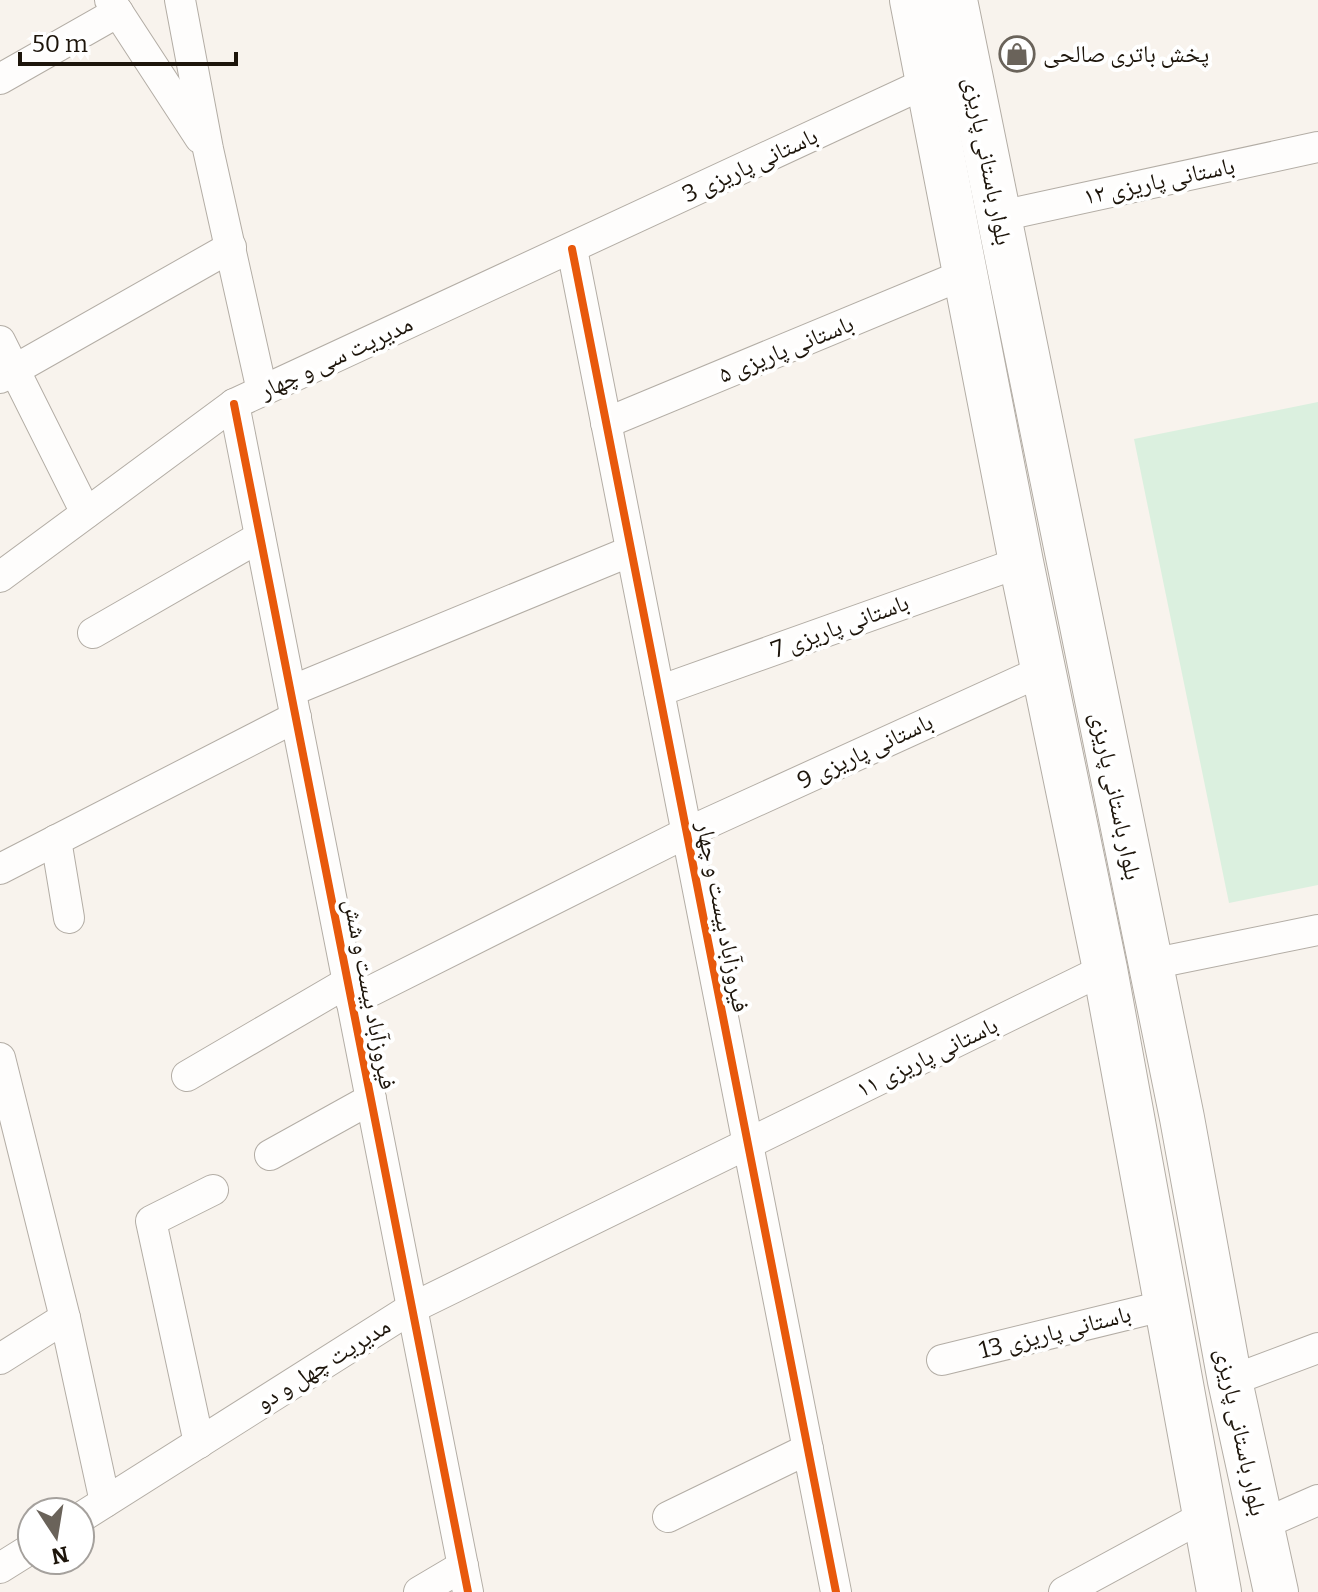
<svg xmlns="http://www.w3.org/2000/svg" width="1318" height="1592" font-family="Bitter,'Noto Naskh Arabic',serif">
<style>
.green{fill:#dbf0df}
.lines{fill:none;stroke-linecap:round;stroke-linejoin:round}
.minor-casing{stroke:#b3ada5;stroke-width:32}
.secondary-casing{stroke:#b3ada5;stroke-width:46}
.minor{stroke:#fefdfc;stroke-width:30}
.secondary{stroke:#fefdfc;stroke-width:44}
.cycleway-casing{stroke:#fff;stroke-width:13}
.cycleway{stroke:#e8590c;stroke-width:8}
.labels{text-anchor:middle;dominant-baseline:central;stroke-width:8;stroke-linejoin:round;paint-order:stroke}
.poi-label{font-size:24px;fill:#1d150b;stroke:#fff;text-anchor:start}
.street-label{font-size:24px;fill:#1d150b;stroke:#fff}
</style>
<rect width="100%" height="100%" fill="#f8f3ed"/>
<polygon class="green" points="1318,402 1318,885 1229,903 1134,439"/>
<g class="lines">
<defs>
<g id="minor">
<polyline points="110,0 200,138"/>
<polyline points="180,0 208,149 262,391"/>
<polyline points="0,79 118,12"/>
<polyline points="1000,216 1318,147"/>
<polyline points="572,249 836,1592"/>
<polyline points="0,341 86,513"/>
<polyline points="0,378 231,247"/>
<polyline points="234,404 468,1592"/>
<polyline points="606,423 965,274"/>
<polyline points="0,577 234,404 928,82"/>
<polyline points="93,633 260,537"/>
<polyline points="291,691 631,551"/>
<polyline points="659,691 1021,562"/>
<polyline points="56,840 69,918"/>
<polyline points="0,869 296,717"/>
<polyline points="1151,964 1318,930"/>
<polyline points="351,1001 686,833 1044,670"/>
<polyline points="0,1058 65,1318 105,1502"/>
<polyline points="187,1076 348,982"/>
<polyline points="270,1155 371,1099"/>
<polyline points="0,1359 65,1318"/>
<polyline points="942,1360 1167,1305"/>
<polyline points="1230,1381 1318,1348"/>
<polyline points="199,1443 151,1221 213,1190"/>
<polyline points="668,1517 808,1449"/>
<polyline points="80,1518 412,1308 1105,969"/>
<polyline points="1261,1525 1318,1500"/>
<polyline points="0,1568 32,1548"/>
<polyline points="419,1592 463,1566"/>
<polyline points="1064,1592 1206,1515"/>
</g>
<g id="secondary">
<polyline points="912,0 1021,562 1105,969 1219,1592"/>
<polyline points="955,0 1182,1118 1230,1381 1276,1592"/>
</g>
</defs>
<use href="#minor" class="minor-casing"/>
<use href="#secondary" class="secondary-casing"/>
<use href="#minor" class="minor"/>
<use href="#secondary" class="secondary"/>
<defs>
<g id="cycleway">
<polyline points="572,249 836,1592"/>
<polyline points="234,404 468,1592"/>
</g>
</defs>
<use href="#cycleway" class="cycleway-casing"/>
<use href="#cycleway" class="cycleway"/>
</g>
<defs>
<symbol id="shop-ring" viewBox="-11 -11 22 22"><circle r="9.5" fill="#fff" stroke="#6a635a" stroke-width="1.5"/><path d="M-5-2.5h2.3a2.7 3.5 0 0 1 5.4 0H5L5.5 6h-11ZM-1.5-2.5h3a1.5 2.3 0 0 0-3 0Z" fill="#6a635a"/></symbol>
</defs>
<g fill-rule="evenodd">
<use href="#shop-ring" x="997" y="34" width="40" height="40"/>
</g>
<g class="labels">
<g class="poi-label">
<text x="1043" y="54">پخش باتری صالحی</text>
</g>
<g class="street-label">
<text transform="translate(988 161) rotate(79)">بلوار باستانی پاریزی</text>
<text transform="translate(750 165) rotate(-25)">باستانی پاریزی 3</text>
<text transform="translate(1159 181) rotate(-12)">باستانی پاریزی ۱۲</text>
<text transform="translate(786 349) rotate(-22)">باستانی پاریزی ۵</text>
<text transform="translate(336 357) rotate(-25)">مدیریت سی و چهار</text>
<text transform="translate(840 626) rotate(-20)">باستانی پاریزی 7</text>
<text transform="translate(865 751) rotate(-25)">باستانی پاریزی 9</text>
<text transform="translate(1116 796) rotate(78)">بلوار باستانی پاریزی</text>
<text transform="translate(723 917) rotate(79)">فیروزآباد بیست و چهار</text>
<text transform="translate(370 994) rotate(79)">فیروزآباد بیست و شش</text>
<text transform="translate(927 1057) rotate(-26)">باستانی پاریزی ۱۱</text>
<text transform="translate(1055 1332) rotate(-14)">باستانی پاریزی 13</text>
<text transform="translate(323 1364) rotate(-32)">مدیریت چهل و دو</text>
<text transform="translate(1241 1432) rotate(78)">بلوار باستانی پاریزی</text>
</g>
</g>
<g transform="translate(56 1536) rotate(168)"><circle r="38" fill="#ffffff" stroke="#a5a19d" stroke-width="2"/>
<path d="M0-6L14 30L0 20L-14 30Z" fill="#6a635a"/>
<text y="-12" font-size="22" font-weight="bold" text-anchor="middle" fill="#1d150b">N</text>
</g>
<path d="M20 52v12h216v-12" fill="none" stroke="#1d150b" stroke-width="4"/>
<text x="32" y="52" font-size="24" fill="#1d150b" stroke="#ffffff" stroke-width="6" paint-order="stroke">50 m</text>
</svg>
